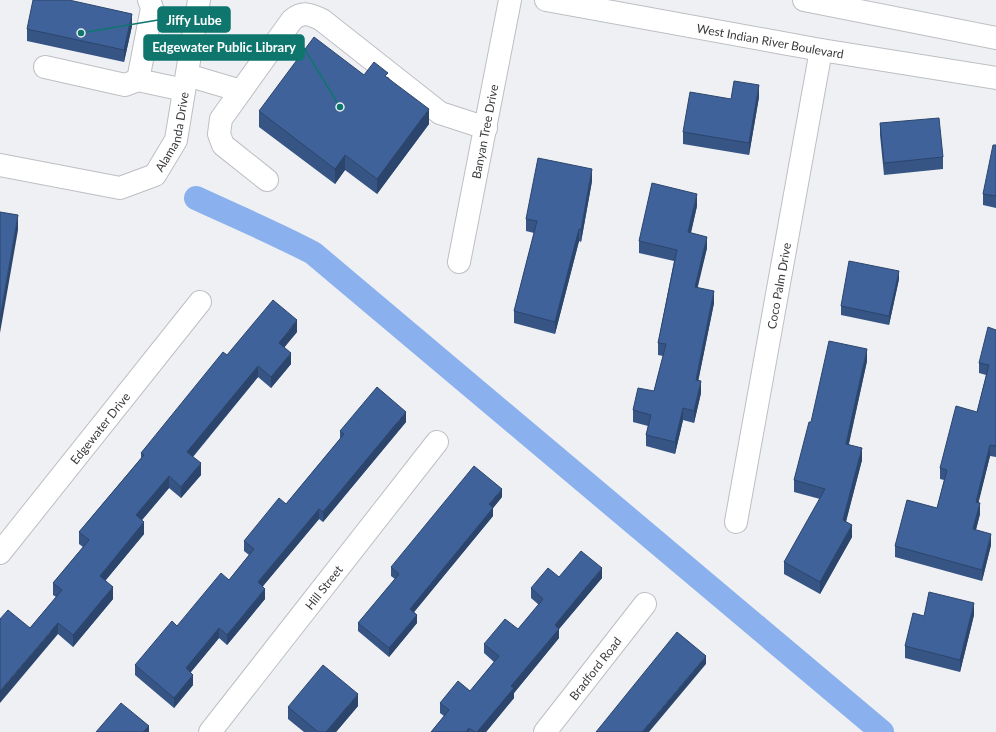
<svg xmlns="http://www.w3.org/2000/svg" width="996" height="732" font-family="Lato,sans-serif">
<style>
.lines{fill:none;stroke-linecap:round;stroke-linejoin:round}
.canal{stroke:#8ab0ee;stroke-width:24}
.minor-casing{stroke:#bdbfc2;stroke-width:24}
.major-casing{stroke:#bdbfc2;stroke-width:24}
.minor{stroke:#fff;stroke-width:22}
.major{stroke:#fff;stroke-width:22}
.wall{fill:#365484}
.shaded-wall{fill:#2c456c}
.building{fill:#3f629a;stroke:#2c456c}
.labels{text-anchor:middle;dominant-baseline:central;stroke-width:4;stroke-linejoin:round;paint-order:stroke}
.street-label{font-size:12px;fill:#3a3b3d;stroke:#eef0f4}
.leader{fill:none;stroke:#0f766e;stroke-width:1.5}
.callout-dot{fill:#0f766e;stroke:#eef0f4;stroke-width:1.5}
.callout{fill:#0f766e;stroke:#0f766e;stroke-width:1.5}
.callout-label{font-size:13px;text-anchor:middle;font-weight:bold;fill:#fff}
</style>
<rect width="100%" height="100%" fill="#eef0f4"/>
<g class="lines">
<path class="canal" d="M196 198C235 216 275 233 313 253L882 732"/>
<defs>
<g id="minor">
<polyline points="149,0 152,8 138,80 184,90"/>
<polyline points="45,67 125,85 138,80"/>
<polyline points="187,75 241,91"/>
<path id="s1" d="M0 165 120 188 155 175 176 140 199 0"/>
<path d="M267 180 223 145 219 134 221 119 292 20C303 11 310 14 322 20L440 113 486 128"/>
<path id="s2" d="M459 262 510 0"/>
<path id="s3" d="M736 522 821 50"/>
<path id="s4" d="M0 553 200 302"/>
<path id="s5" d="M210 732 437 442"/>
<path id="s6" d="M545 732 645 604"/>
</g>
<g id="major">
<path id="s7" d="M546 0 821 50 996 78"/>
<polyline points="804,0 996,38"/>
</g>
</defs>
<use href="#minor" class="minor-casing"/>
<use href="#major" class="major-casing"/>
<use href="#minor" class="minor"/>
<use href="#major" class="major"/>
</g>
<g class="wall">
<polygon points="132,26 124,62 27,41 27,29"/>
<polygon points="364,75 388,77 429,124 377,194 345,170 335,184 259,127 259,111"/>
<polygon points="759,97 749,155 683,144 683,132 731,99"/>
<polygon points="880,123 943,157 943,169 884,175 880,135"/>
<polygon points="996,145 996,208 983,205 983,194"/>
<polygon points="592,181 581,242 579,241 555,334 514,323 514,311 534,233 526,231 526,219"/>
<polygon points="697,206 691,233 707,248 697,287 714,303 698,381 701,393 694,423 683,420 675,454 646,446 646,435 648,426 633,422 633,410 654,391 663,356 658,355 658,343 674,261 639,253 639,241"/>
<polygon points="899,279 889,325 841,315 841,306"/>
<polygon points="996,330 996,457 990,456 978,503 980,514 976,530 991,545 982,581 895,557 895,546 937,508 944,480 940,479 940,468 977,412 986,375 979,373 979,363"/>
<polygon points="297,332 284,347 291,364 271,388 258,377 193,457 201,475 181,498 169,488 142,520 144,534 105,581 113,599 73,647 58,634 30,628 56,597 53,595 53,583 83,547 79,544 79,532 141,458 141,453 227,355"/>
<polygon points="867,361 849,444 862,460 846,522 852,537 820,594 784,574 784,562 820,499 794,492 794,480 811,422"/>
<polygon points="406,422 323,522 319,519 263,586 265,599 227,645 219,638 190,673 193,685 174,708 135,675 135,665 177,626 229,580 249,555 244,551 244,541 286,504 340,439 340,431"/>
<polygon points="502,497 493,508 493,516 414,612 417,623 389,657 358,631 358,623 395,579 391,576 391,567"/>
<polygon points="559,577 602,578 559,629 559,638 514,693 514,698 486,732 431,732 444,716 440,713 440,703 470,691 494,662 484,653 484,644 518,629 539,605 531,598 531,588"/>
<polygon points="974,615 960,672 905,658 905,646 924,616"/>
<polygon points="358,706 336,732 304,732 288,719 288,707"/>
</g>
<g class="shaded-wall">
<polygon points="132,14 132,26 124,62 124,50"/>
<polygon points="759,85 759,97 749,155 749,143"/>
<polygon points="429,109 429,124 377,194 377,179"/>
<polygon points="345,155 345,170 335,184 335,169"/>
<polygon points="592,169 592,181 581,242 581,230"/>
<polygon points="697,194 697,206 688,244 688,232"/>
<polygon points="18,215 18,230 0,333 0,318"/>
<polygon points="579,229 579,241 555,334 555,322"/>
<polygon points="707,237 707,248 695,299 695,287"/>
<polygon points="899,271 899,279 889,325 889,316"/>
<polygon points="714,291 714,303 696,392 696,380"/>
<polygon points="297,320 297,332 279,354 279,343"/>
<polygon points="867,349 867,361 846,456 846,444"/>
<polygon points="291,353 291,364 271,388 271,377"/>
<polygon points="258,366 258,377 187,463 187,452"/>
<polygon points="701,381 701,393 694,423 694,411"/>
<polygon points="683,408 683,420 675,454 675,442"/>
<polygon points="406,412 406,422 323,522 323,512"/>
<polygon points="990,445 990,456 976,513 976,502"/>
<polygon points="862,448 862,460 843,532 843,520"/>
<polygon points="201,463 201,475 181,498 181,487"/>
<polygon points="169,476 169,488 136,527 136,515"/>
<polygon points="502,489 502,497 489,513 489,504"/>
<polygon points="980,503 980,514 973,540 973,529"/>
<polygon points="493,508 493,516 410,617 410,609"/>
<polygon points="319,509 319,519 258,592 258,582"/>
<polygon points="144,522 144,534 100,587 100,576"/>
<polygon points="852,525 852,537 820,594 820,582"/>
<polygon points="991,534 991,545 982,581 982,570"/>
<polygon points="602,568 602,578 559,629 559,638 514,693 514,698 486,732 477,732 511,686 555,625"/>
<polygon points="113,587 113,599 73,647 73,635"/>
<polygon points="265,589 265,599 227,645 227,635"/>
<polygon points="974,603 974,615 960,672 960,660"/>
<polygon points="417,615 417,623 389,657 389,648"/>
<polygon points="58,623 58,634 0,703 0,691"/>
<polygon points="219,628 219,638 186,678 186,668"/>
<polygon points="706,656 706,664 649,732 642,732"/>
<polygon points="193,675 193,685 174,708 174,698"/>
<polygon points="358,694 358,706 336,732 326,732"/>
<polygon points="149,726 149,732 143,732"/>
<polygon points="469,728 469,732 466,732"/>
</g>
<g class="building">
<polygon points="33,0 69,0 132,14 124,50 27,29"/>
<polygon points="314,37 364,75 374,62 388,73 385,76 429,109 377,179 345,155 335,169 259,111"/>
<polygon points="734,81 759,85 749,143 683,132 690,92 731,99"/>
<polygon points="939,118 943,157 884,163 880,123"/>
<polygon points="993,145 996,145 996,196 983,194"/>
<polygon points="538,158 592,169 581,230 579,229 555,322 514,311 537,221 526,219"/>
<polygon points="652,183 697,194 688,232 707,237 695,287 714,291 696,380 701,381 694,411 683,408 675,442 646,435 651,415 633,410 638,388 654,391 666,344 658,343 677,250 639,241"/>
<polygon points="0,212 18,215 0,318"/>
<polygon points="849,261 899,271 889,316 841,306"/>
<polygon points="273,300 297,320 279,343 291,353 271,377 258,366 187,452 201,463 181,487 169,476 136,515 144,522 100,576 113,587 73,635 58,623 0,691 0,619 8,610 30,628 62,590 53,583 89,540 79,532 144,455 141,453 223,352 227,355"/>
<polygon points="988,327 996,330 996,446 990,445 976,502 980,503 973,529 991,534 982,570 895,546 907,500 937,508 947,470 940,468 956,406 977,412 989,365 979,363"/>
<polygon points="829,341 867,349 846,444 862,448 843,520 852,525 820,582 784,562 825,489 794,480 809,422 811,422"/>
<polygon points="377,387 406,412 323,512 319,509 258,582 265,589 227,635 219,628 186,668 193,675 174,698 135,665 172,621 177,626 221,573 229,580 254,549 244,541 279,498 286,504 344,434 340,431"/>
<polygon points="474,466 502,489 489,504 493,508 410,609 417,615 389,648 358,623 399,574 391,567"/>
<polygon points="581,551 602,568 555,625 559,629 511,686 514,688 477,732 475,732 469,728 466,732 431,732 449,710 440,703 458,681 470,691 499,656 484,644 505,619 518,629 543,599 531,588 548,568 559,577"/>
<polygon points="929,592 974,603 960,660 905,646 913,613 924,616"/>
<polygon points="677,632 706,656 642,732 596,732"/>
<polygon points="323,665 358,694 326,732 318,732 288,707"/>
<polygon points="121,703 149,726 143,732 96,732"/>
</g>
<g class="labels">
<g class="street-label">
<text stroke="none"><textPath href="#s7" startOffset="228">West Indian River Boulevard</textPath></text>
<text stroke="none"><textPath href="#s1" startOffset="207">Alamanda Drive</textPath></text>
<text stroke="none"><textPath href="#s2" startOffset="133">Banyan Tree Drive</textPath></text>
<text stroke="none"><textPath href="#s3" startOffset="240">Coco Palm Drive</textPath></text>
<text stroke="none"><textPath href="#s4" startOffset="160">Edgewater Drive</textPath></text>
<text stroke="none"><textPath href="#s5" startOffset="184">Hill Street</textPath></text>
<text stroke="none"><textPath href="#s6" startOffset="81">Bradford Road</textPath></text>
</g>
</g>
<path class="leader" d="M81 33L158 20M340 107L304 48"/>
<g class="callout-dot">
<circle cx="81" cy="33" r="4"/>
<circle cx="340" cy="107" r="4"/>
</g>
<g class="callout">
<rect x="158" y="7" width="72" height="25" rx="4"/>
<rect x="144" y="35" width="160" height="25" rx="4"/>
</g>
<g class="callout-label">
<text x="194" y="25">Jiffy Lube</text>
<text x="224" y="52">Edgewater Public Library</text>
</g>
</svg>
